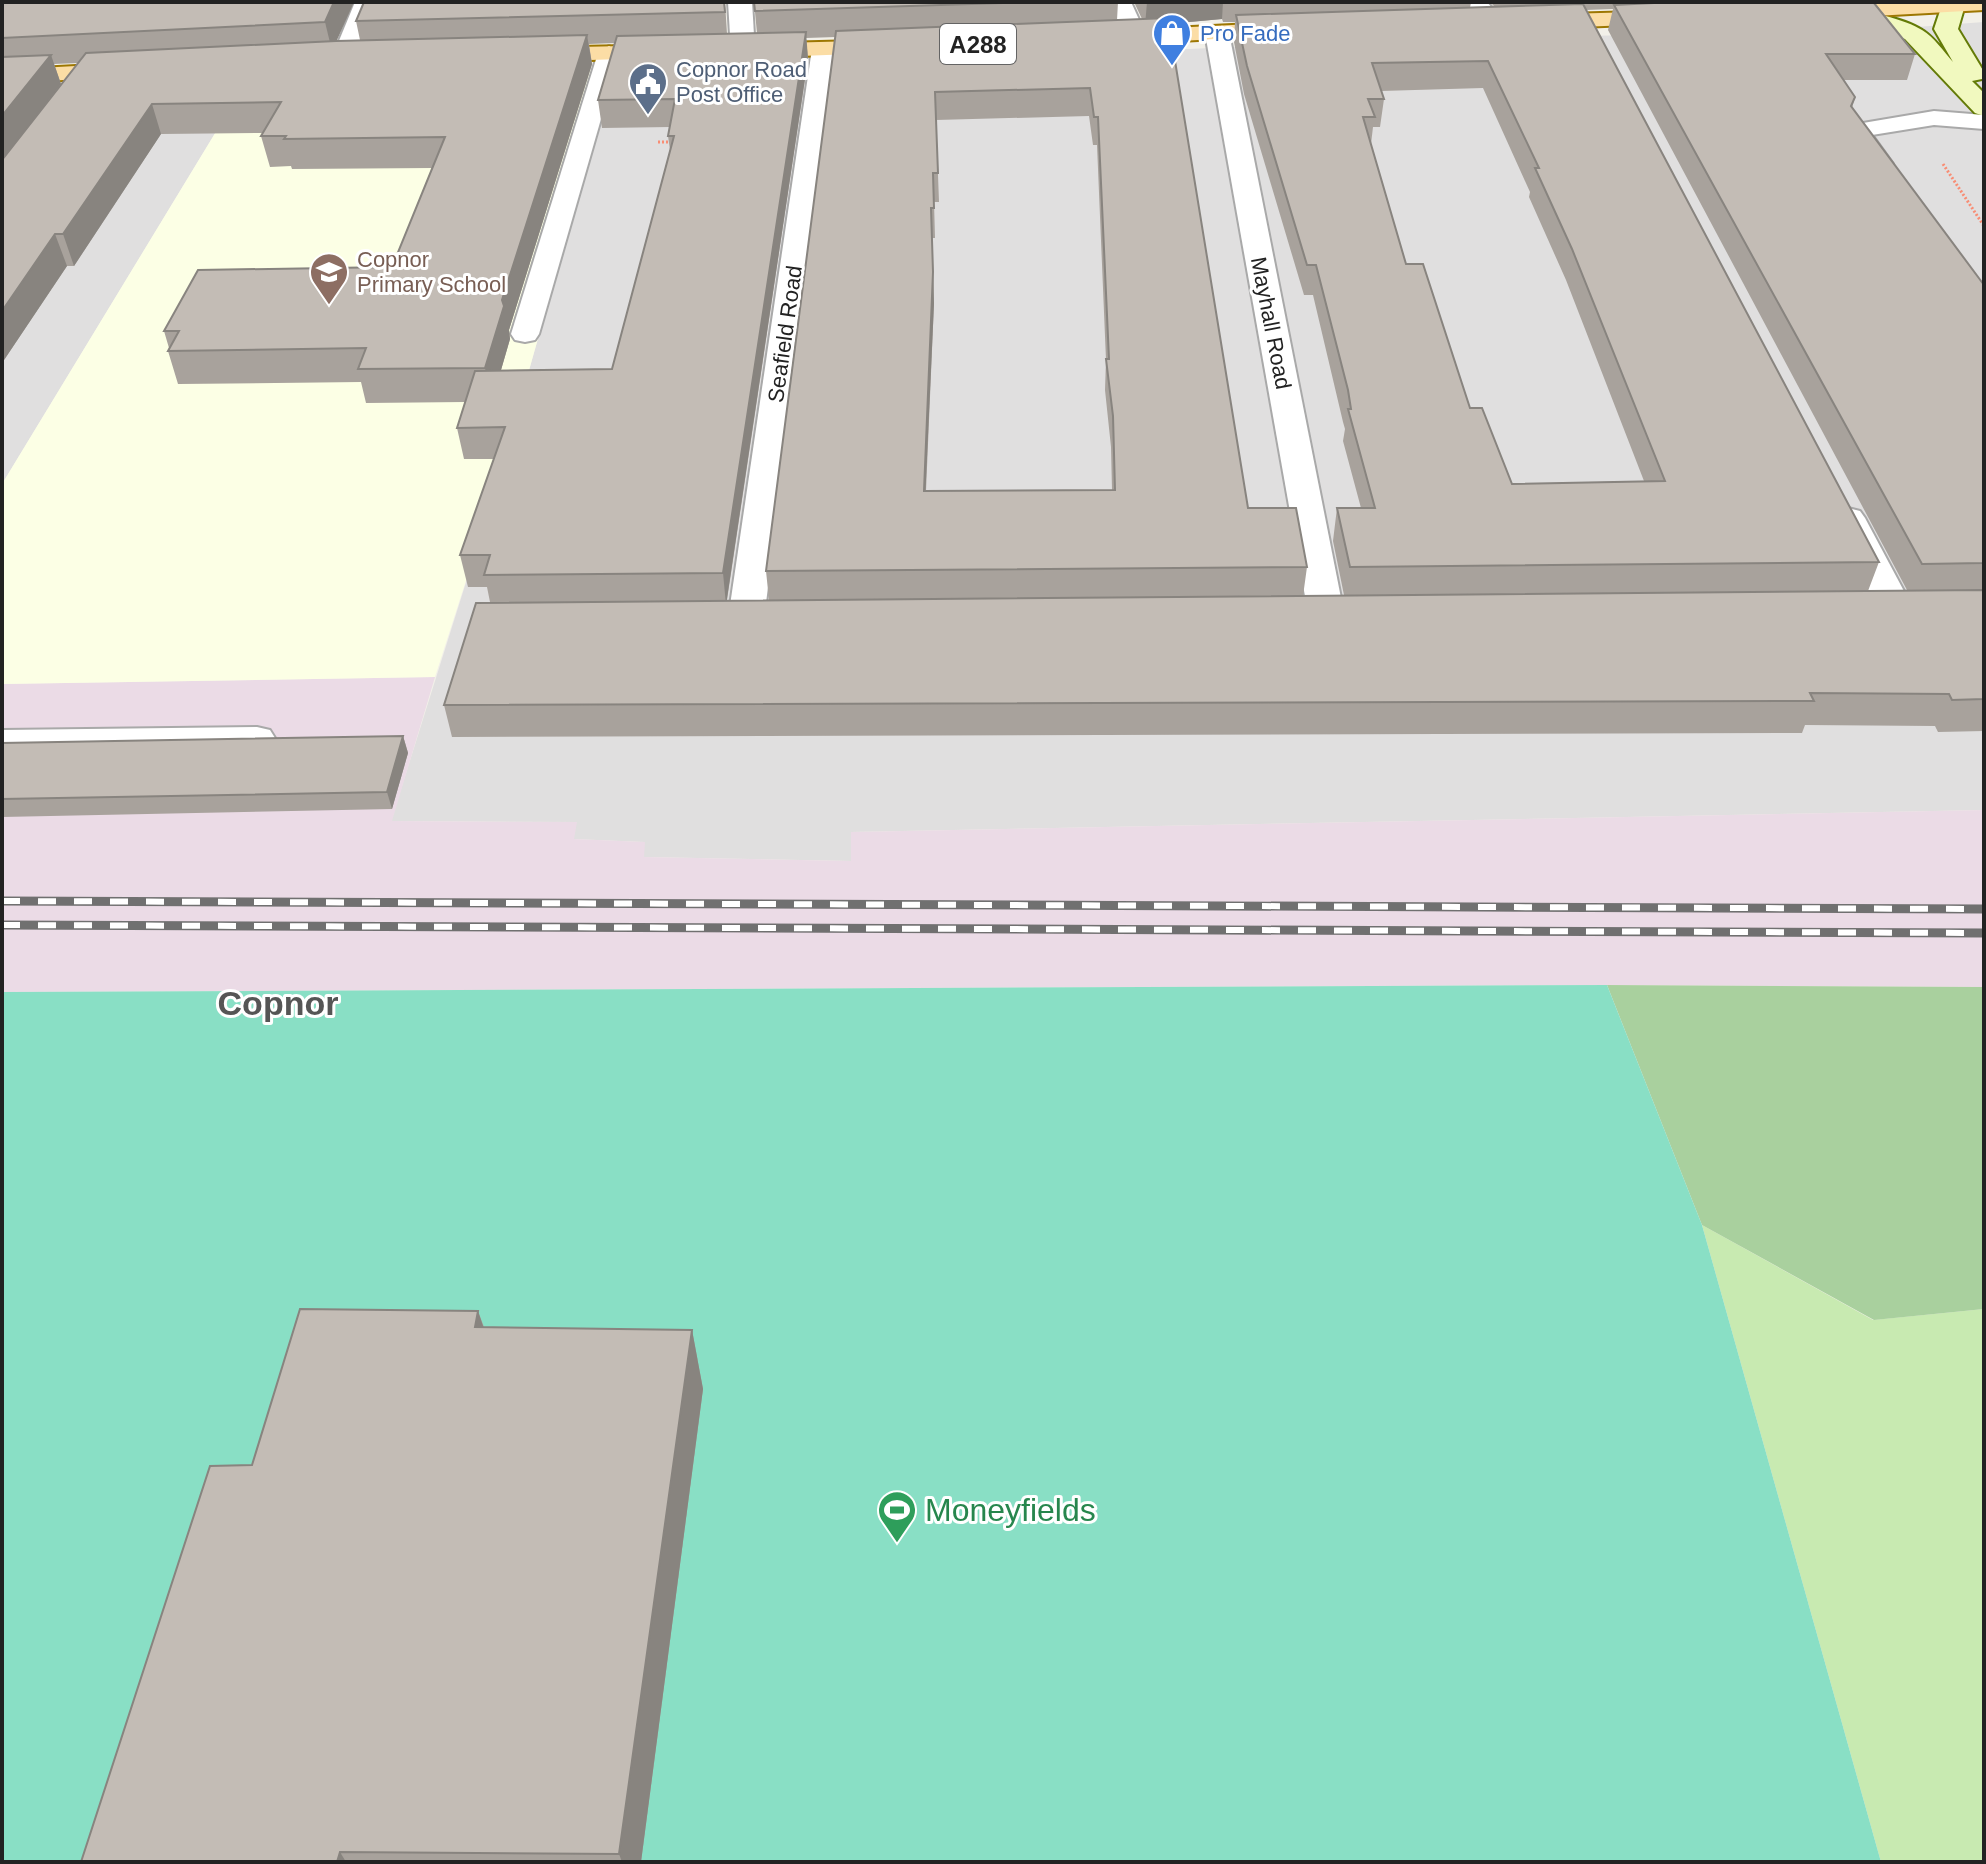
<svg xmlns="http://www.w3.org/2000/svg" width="1986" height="1864" font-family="Helvetica,sans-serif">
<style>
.residential{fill:#e0dfdf}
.industrial{fill:#ebdbe6}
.education{fill:#fcffe5}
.grass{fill:#c8eab1}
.forest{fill:#a9d09e}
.pitch{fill:#89dfc5}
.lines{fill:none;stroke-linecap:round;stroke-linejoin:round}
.lane-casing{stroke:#a9a9a9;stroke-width:4}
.street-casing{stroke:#a9a9a9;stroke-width:4}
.secondary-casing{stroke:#647b07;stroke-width:4}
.primary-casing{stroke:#9d7702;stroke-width:4}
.path{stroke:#f88d74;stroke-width:3;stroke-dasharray:2 2;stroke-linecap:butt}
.lane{fill:#fff;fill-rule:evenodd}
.street{fill:#fff;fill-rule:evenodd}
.secondary{fill:#f1f9bf;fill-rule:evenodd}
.primary{fill:#fbdda5;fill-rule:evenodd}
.rail-casing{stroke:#707070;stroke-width:9}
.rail{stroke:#fff;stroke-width:6;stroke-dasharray:18;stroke-linecap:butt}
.wall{fill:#a8a29c;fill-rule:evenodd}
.shaded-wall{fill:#88847f}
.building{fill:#c3bcb5;stroke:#88847f;stroke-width:2;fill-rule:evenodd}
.labels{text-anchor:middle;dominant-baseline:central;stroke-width:6;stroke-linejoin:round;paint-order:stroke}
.far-shop-label{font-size:22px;fill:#366cbe;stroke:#fff;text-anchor:start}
.far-service-label{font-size:22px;fill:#4e5e75;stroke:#fff;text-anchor:start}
.far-education-label{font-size:22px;fill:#785e54;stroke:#fff;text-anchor:start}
.far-street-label{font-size:22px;fill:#222;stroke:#fff}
.shield{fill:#fff;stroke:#646464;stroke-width:2}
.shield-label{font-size:24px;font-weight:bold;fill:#222}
.near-leisure-label{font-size:32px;fill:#27864d;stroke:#fff;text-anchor:start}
.district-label{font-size:34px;font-weight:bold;fill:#555;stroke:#fff}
</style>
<rect width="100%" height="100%" fill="#f2f0e9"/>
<g class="residential">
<polygon points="1984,22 1984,810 851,832 852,861 643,857 644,842 573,839 576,822 391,821 496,487 614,70 857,64 1410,39 1862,31"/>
<polygon points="248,79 2,484 2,95"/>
</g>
<polygon class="industrial" points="435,677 392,821 577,822 574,839 645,842 644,857 851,861 851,832 1984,810 1984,987 1607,985 2,992 2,684"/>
<polygon class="education" points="614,70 496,487 435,677 2,684 2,484 248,79"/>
<polygon class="grass" points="1702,1225 1873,1320 1984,1309 1984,1862 1881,1862"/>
<polygon class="forest" points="1607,985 1984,987 1984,1309 1874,1320 1702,1225"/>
<polygon class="pitch" points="1607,985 1702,1225 1881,1862 2,1862 2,992"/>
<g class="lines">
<defs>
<g id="lane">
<polygon points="609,46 620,53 539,334 535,340 525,342 515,340 511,334 598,53"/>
<polygon points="1934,111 1984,115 1984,129 1934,125 1872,135 1893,164 1890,169 1872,169 1845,131 1849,126 1857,124"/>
<polygon points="257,727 270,730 275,738 270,746 257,749 2,754 2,730"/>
</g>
<g id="street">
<polygon points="355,2 379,2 352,65 334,65 331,60"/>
<polygon points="728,2 752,2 755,51 752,56 734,56 731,51"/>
<polygon points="1107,2 1131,2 1147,37 1143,42 1127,42"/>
<polygon points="1463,2 1487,2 1504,22 1500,27 1484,27"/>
<polygon points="1217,26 1225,28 1229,33 1344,613 1339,621 1326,624 1313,621 1308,613 1205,33 1209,28"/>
<polygon points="824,42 833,44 836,49 764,619 759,627 746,630 733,627 728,619 812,49 815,44"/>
<polygon points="1848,508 1860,511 1865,518 1913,608 1908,616 1895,619 1882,616 1877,608 1831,518 1836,511"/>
</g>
<path id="secondary" d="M1943 2H1963L1965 5 1958 29 1984 72 1982 79 1972 81 1984 93V116L1975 113 1905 39 1868 27 1829 20 1825 15 1829 10C1849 5 1904 18 1922 30 1934 37 1944 52 1953 62L1934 29Z"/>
<g id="primary">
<polygon points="1874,2 1984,2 1984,10 1819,19 1811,17 1807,12 1811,7 1819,5"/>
<polygon points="1670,11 1678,13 1682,18 1678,23 1531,29 1523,27 1519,22 1523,17 1531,15"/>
<polygon points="1294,22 1302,24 1306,29 1302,34 1111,45 1103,43 1099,38 1103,33 1111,31"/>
<polygon points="895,40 904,42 907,47 904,52 747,58 738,56 735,51 738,46 747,44"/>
<polygon points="671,45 680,47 683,52 680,57 531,62 522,60 519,55 522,50 531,48"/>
<polygon points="131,63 140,65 143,70 140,75 2,84 2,70"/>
</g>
</defs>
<use href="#lane" class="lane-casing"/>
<use href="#street" class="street-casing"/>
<use href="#secondary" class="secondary-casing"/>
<use href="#primary" class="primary-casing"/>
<g class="path">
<polyline points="658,142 673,142"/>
<polyline points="1943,164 1984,226"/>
</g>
<use href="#lane" class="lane"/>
<use href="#street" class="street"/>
<use href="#secondary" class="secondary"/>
<use href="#primary" class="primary"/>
<defs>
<g id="rail">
<polyline points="2,901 1984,909"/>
<polyline points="2,925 1984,933"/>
</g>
</defs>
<use href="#rail" class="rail-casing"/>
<use href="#rail" class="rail"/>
</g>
<g class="wall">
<path d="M2 2H354L336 41 360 40 356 21 725 2 727 34 757 33 754 2H1118L1117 20 1142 19 1134 2H1471L1470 8 1495 7 1490 2H1865L1915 54 1907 80H1844L1855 97 1852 108 1984 285V731L1938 732 1935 726 1805 725 1802 733 452 737 444 705 490 602 487 587H468L460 555 494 459H464L457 428 465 402 366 403 361 382 178 384 168 351 169 348 164 331 392 267 432 168 292 169 291 166 270 167 261 136 263 133 161 134 74 266H67L2 363V160L78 63 54 64 61 84 2 160ZM1613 9 1608 30 1907 590 1868 591 1879 562 1586 10ZM1222 19 1223 22H1235L1234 42 1244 94 1304 295H1313L1343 422 1345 429 1343 441 1361 508H1337L1333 541 1344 595 1303 596 1307 567 1248 508 1169 24ZM836 37 766 571 769 600H727L808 59 806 38ZM615 43 598 100 602 128 670 127 668 136 670 150 612 369 501 370 510 339 509 330 592 64 589 44ZM1483 88 1530 192 1529 197 1566 280 1644 481 1512 484 1470 408 1406 264 1371 144 1373 127H1380L1384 99 1381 91ZM1089 116 1093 145H1097L1106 360 1105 390 1111 447 1112 490 926 491 934 303 932 238H935L934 202H939L936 120Z"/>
<polygon points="403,736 408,753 392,809 2,817 2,743"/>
<polygon points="478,1311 484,1327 692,1330 703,1389 641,1862 81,1862 252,1465"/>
</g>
<g class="shaded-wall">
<polygon points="334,2 354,2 332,51 325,22"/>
<polygon points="1147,2 1223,2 1222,19 1145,26"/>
<polygon points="806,32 808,59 726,605 723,573"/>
<polygon points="587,35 592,64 509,330 510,339 492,401 485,368 502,300"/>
<polygon points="51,55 61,84 2,160 2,116"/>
<polygon points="152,104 161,134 74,266 63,234"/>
<polygon points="55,234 67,266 2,363 2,311"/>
<polygon points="933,272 934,303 924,524 924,491"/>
<polygon points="403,736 408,753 392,809 387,792"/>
<polygon points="478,1311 498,1371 475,1327"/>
<polygon points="692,1330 703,1389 641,1862 622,1862 619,1854"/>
<polygon points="340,1852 346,1862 337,1862"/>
</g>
<g class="building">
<polygon points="2,2 334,2 325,22 2,38"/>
<polygon points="364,2 724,2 725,12 356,21"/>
<polygon points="754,2 1035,2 755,11"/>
<polygon points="1674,2 1865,2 1874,3 1915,54 1826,54 1855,97 1851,106 1984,285 1984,563 1922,564 1614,5"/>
<path d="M1583 4 1879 562 1350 567 1337 508H1375L1348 409H1351L1348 390 1316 265H1307L1247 66 1236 15ZM1488 61 1539 168H1535L1572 249 1665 481 1512 484 1482 408H1470L1423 264H1406L1363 117H1375L1368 99H1384L1372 63Z"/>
<path d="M1168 18 1248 508H1296L1307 567 766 571 836 31ZM1090 88 1094 117H1098L1109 359H1106L1113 416 1115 490 924 491 933 272 931 208H934L933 173H938L935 92Z"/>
<polygon points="806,32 723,573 484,575 490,555 460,555 505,427 457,428 475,371 612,369 674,136 668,136 675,99 598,100 617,36"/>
<polygon points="587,35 502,300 504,306 485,368 358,369 366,348 168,351 179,331 164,331 198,270 392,267 445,137 284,139 286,136 261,136 281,102 152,104 63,234 55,234 2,311 2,160 86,53 336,41"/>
<polygon points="51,55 2,116 2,57"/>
<polygon points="1984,590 1984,699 1952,700 1949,694 1810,693 1814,701 444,705 476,603"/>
<polygon points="403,736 387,792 2,799 2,743"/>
<polygon points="300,1309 478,1311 475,1327 692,1330 619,1854 340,1852 337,1862 81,1862 210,1466 252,1465"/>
</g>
<defs>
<symbol id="shop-pin" viewBox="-11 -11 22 30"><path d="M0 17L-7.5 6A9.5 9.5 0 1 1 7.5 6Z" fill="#3f7fe0" stroke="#fff"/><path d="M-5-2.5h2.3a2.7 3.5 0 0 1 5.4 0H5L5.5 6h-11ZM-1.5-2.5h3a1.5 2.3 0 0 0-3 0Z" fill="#fff"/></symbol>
<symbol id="civic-pin" viewBox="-11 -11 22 30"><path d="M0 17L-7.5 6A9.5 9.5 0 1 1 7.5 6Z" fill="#5c6f8a" stroke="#fff"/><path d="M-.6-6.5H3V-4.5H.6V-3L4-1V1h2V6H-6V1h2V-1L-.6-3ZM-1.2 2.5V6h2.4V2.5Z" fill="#fff"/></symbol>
<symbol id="school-pin" viewBox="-11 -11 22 30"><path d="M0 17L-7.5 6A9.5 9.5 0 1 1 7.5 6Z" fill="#8d6e63" stroke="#fff"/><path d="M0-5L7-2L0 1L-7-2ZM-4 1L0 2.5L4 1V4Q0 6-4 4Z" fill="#fff"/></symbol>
<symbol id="stadium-pin" viewBox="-11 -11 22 30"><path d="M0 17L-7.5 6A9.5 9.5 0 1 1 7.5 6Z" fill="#2e9e5b" stroke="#fff"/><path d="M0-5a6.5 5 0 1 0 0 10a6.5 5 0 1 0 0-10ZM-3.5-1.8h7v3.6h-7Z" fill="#fff"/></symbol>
</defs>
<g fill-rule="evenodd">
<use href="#shop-pin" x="1150" y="11" width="44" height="60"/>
<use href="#civic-pin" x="626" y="60" width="44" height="60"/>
<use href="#school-pin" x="307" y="250" width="44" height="60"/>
<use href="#stadium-pin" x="875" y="1488" width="44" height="60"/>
</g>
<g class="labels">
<g class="far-shop-label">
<text x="1200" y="33">Pro Fade</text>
</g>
<g class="far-service-label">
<text x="676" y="69">Copnor Road<tspan x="676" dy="25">Post Office</tspan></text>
</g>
<g class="far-education-label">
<text x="357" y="259">Copnor<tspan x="357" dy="25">Primary School</tspan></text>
</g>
<g class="far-street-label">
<text transform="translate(1271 323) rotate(79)">Mayhall Road</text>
<text transform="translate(785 334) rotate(-82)">Seafield Road</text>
</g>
<rect class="shield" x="940" y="24" width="76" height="40" rx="6"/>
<g class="shield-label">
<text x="978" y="44">A288</text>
</g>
<g class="near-leisure-label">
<text x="925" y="1510">Moneyfields</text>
</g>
<g class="district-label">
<text x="278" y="1003">Copnor</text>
</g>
</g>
<rect width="1986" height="1864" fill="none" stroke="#222222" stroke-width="8"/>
</svg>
